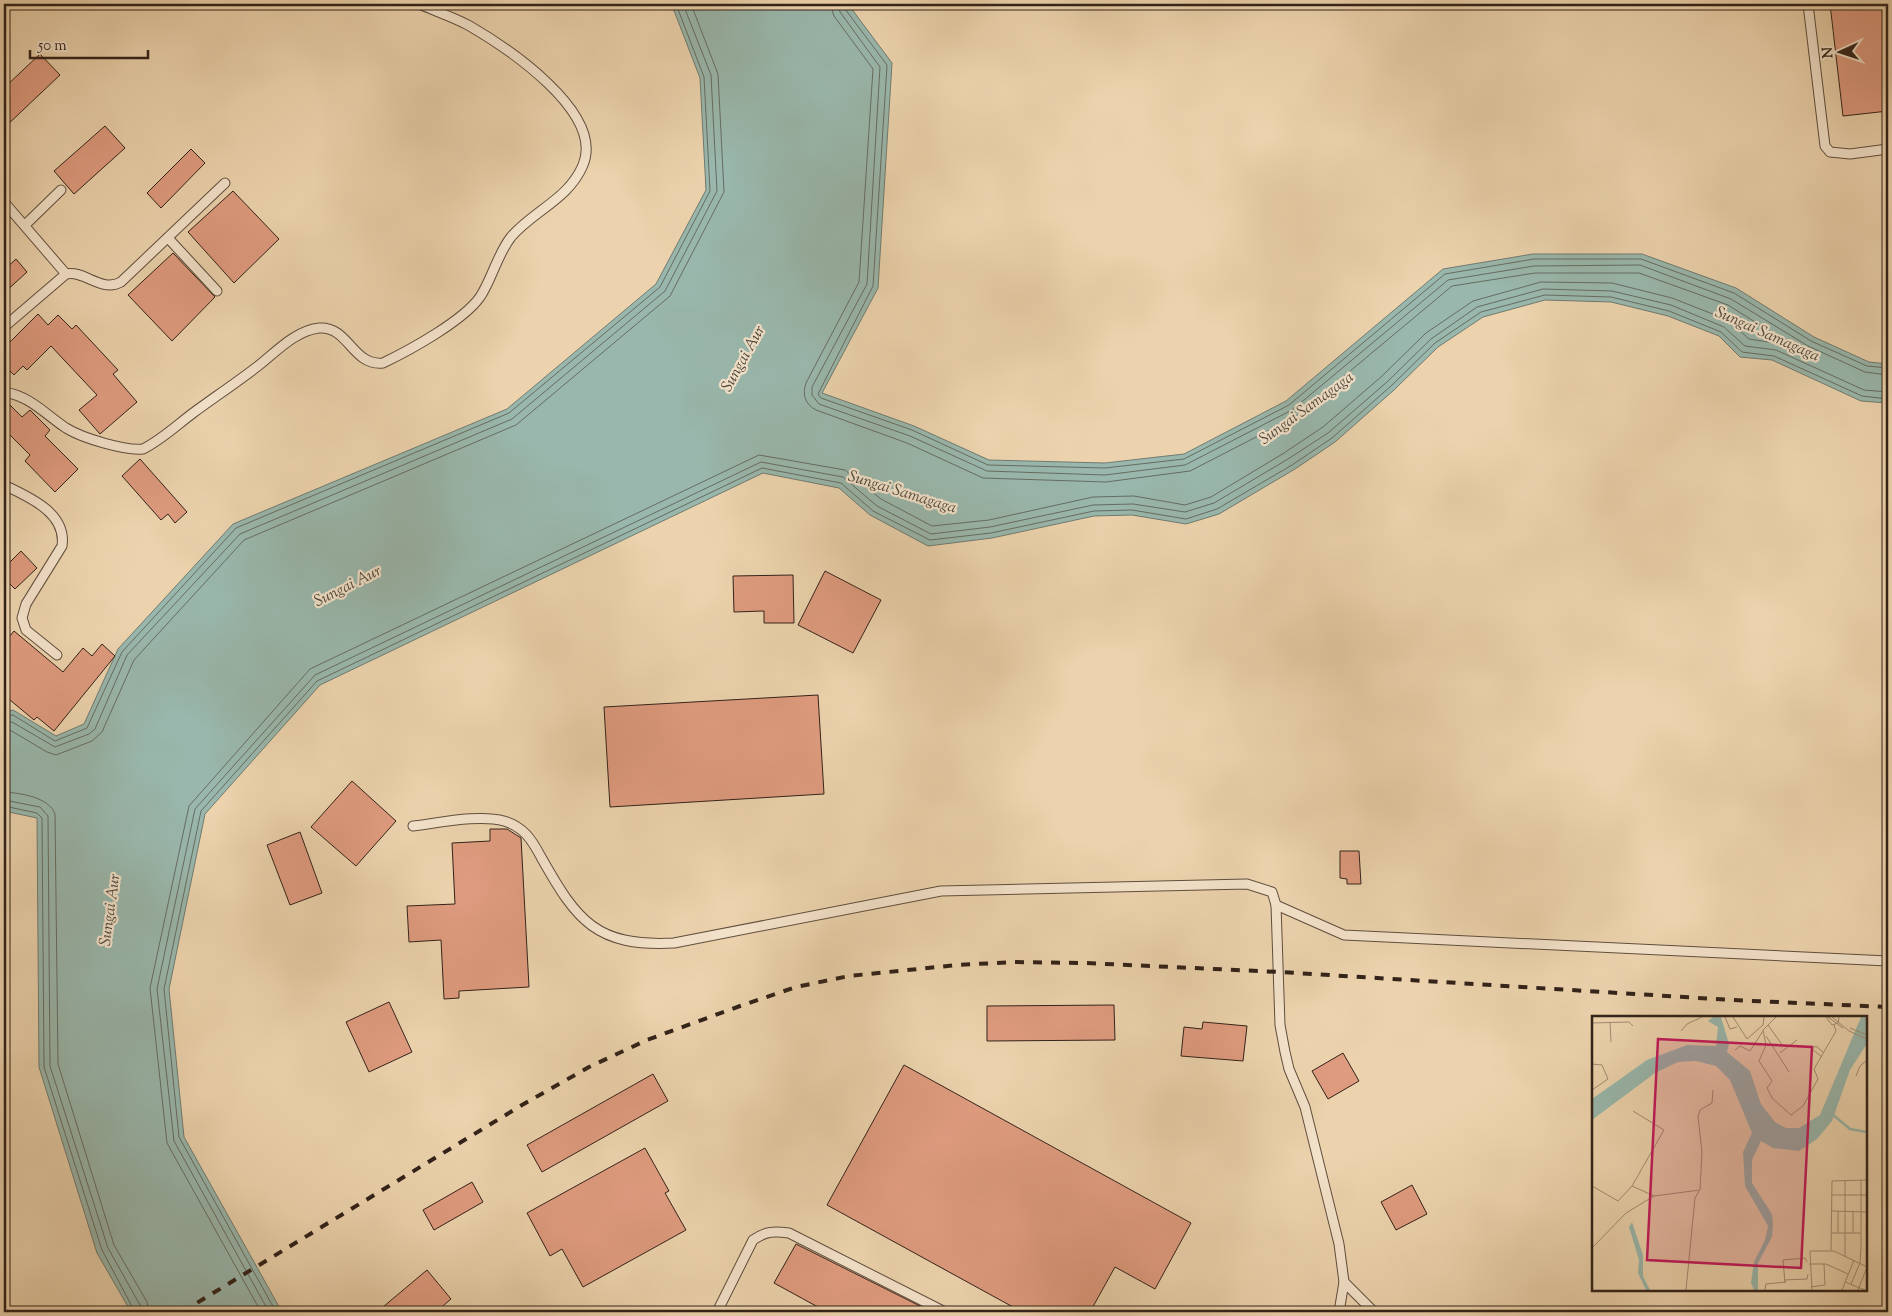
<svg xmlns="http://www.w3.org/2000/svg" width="1892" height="1316" font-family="'Sorts Mill Goudy',serif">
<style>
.water{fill:#99b7ac;stroke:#707b71}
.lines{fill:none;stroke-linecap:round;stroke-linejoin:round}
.shore{stroke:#666c62;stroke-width:1}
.building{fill:#df9b7f;stroke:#322219}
.service-casing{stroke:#604e3e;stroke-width:11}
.service{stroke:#f3e2ca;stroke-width:9}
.rail{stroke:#322219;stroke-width:4;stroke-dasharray:9 9;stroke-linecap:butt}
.labels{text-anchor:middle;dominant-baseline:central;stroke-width:4.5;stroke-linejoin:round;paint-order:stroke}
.water-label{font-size:16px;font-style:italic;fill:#4c473e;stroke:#f3e2ca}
.inset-river{fill:none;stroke:#99b7ac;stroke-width:2.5}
.inset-road{fill:none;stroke:#a28c72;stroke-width:1}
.view{fill:#c2185b;fill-opacity:0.15;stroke:#c2185b;stroke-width:2.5}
.inset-edge{fill:none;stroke:#322219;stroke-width:2.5}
</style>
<rect width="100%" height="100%" fill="#ecd3ad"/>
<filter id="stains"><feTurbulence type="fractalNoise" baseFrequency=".004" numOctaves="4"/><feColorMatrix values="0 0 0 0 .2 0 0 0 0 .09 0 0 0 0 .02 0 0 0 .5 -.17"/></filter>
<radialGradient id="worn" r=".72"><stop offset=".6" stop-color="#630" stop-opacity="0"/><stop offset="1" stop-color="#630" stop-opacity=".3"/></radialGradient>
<polygon class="water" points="669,4 848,4 892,63 878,288 822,393 914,426 989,460 1105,463 1184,454 1286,401 1443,269 1533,254 1642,254 1736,288 1814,337 1869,362 1888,364 1888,403 1861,401 1772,360 1740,357 1719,336 1668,316 1611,302 1545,300 1483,317 1438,347 1394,390 1335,442 1295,469 1219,514 1186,524 1132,515 1094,516 992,538 928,546 870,515 839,488 763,473 320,685 205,814 169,989 184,1137 282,1312 131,1312 97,1253 39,1067 37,818 4,811 4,712 13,710 56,736 84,724 118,649 233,524 507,409 656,284 706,190 700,78 673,8"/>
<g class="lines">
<g class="shore">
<polyline points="838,4 840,12 880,67 867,284 812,387 812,395 819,404 910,436 987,471 1105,475 1185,465 1292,410 1448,280 1534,266 1640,265 1731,299 1808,346 1865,372 1888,375"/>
<polyline points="844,4 845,9 887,65 873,286 818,394 821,398 912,430 988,465 1105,468 1184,459 1289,405 1445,274 1534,259 1641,259 1734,293 1811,341 1867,366 1888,368"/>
<polyline points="4,716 13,715 55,741 87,728 122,652 236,528 509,413 660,287 710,191 704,77 676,4"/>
<polyline points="4,723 12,722 55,747 89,734 95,729 127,655 240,534 512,419 665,291 717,191 711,75 683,4"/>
<polyline points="4,730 10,730 47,752 56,755 92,741 102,732 134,660 244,540 516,425 670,296 724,192 718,74 691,4"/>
<path d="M4 792C20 793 49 797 55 814L58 1064 114 1245 147 1302 149 1312"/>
<polyline points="4,800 40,807 48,816 50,1066 108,1248 140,1305 142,1312"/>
<polyline points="4,806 37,813 42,818 44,1067 102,1250 135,1312"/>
<path d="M261 1312 167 1143 150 988 189 806 310 669 759 455 845 470 881 499 932 526 989 520 1093 497 1134 496 1185 505 1211 497 1284 453 1323 427 1382 376 1426 333 1473 301 1541 282 1612 283 1672 298 1728 320 1749 339 1781 344 1783 342 1782 339 1728 305 1639 273H1535L1452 286 1295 417 1190 471 1106 482 983 478 907 443 816 410C805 404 802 395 806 383L859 282 873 69 834 16 830 4"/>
<polyline points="269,1312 174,1141 157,989 195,809 315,675 761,462 843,477 877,506 931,534 990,527 1093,505 1133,504 1185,512 1214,503 1288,459 1328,433 1387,382 1431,339 1477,307 1543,289 1612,291 1671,305 1724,327 1745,346 1776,350 1864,390 1888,392"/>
<polyline points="276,1312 179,1137 164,989 201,811 317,681 762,468 841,483 873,511 930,540 991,533 1094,511 1132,510 1186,519 1217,509 1292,465 1332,438 1391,386 1435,343 1481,312 1545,295 1611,297 1669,311 1721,332 1742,352 1774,356 1862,396 1888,399"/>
</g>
</g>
<g class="building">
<polygon points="1830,4 1888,4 1888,111 1843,116"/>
<polygon points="40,54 60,75 4,128 4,88"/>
<polygon points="105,126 125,148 74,194 54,171"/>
<polygon points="191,149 205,163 161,208 147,193"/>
<polygon points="233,191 279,239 234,283 188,232"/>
<polygon points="173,253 215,297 172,341 128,295"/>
<polygon points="16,259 27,272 4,293 4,270"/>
<polygon points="38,314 48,325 58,315 72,329 76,325 118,370 113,374 137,402 100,434 79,410 97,395 51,346 27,370 23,366 14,375 4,365 4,348"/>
<polygon points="4,399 22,417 30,410 50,430 45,436 78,469 55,492 25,461 30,455 4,429"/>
<polygon points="140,459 187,512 175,523 168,514 161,520 122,476"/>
<polygon points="21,551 37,568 15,589 4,578 4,568"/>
<polygon points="825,571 881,600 853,653 798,625"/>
<polygon points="793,575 794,623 764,623 764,611 734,612 733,576"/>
<polygon points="14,631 63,672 83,648 92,656 102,644 115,656 54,731 37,717 34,720 4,695 4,643"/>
<polygon points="818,695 824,794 610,807 604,707"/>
<polygon points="352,781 396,821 356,866 311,827"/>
<polygon points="490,829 507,829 521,838 529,987 459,991 459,998 444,999 441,940 409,942 407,906 455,904 452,843 490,841"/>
<polygon points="300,832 322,893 290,905 267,845"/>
<polygon points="1340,851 1359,851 1361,884 1347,884 1347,879 1340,878"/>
<polygon points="389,1002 412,1052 369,1072 346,1022"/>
<polygon points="1114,1005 1115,1040 987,1041 987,1006"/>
<polygon points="1203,1022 1247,1026 1243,1061 1181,1056 1184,1027 1202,1029"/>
<polygon points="1343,1053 1359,1081 1328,1099 1312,1071"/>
<polygon points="904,1065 1191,1223 1155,1289 1115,1267 1090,1312 1022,1312 827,1205"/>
<polygon points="653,1074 668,1101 542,1172 527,1145"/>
<polygon points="645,1148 669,1191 665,1193 686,1230 583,1287 562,1249 550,1256 527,1213"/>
<polygon points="472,1182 483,1202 434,1230 423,1210"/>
<polygon points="1412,1185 1427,1214 1396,1230 1381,1202"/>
<polygon points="796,1244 932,1312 827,1312 774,1283"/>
<polygon points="427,1270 451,1299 436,1312 377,1312"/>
</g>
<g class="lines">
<defs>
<g id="service">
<polyline points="1808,4 1825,146 1830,152 1850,154 1888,149"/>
<polyline points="4,202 66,274"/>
<polyline points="25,225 61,190"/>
<polyline points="168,238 217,291"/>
<path d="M4 327 66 274C85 270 101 293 121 282L225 183"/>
<path d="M4 392C30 396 45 414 66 428 82 438 125 451 143 449 161 440 177 425 193 413 215 397 237 382 258 366 277 351 295 331 319 328 349 326 352 366 383 363 410 350 463 321 480 297 492 279 497 255 511 237 533 211 569 199 583 165 605 112 506 47 468 25 453 17 435 11 419 4"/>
<path d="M4 485C29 497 67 513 62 546L26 604 22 618 26 630 57 655"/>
<path d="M413 826C439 823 479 814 504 821 524 827 532 840 541 857 577 921 596 947 674 943L941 891 1247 884 1272 892 1276 905 1280 1025 1285 1052 1289 1069 1305 1107 1339 1244 1344 1282 1339 1312"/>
<polyline points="1276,905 1344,935 1888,961"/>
<polyline points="1344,1282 1374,1312"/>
<path d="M717 1312 753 1240C766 1231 774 1231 789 1233L945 1312"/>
</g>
</defs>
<use href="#service" class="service-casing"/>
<use href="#service" class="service"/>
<polyline class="rail" points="182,1312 522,1105 589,1067 647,1040 740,1006 796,987 849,976 957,965 1015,962 1085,963 1280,972 1732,1000 1888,1007"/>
</g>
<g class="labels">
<g class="water-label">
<text transform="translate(1767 335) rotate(24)">Sungai Samagaga</text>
<text transform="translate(744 359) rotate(-61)">Sungai Aur</text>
<text transform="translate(1307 409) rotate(-36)">Sungai Samagaga</text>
<text transform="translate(902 493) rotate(17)">Sungai Samagaga</text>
<text transform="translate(348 587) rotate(-27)">Sungai Aur</text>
<text transform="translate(111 910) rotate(-82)">Sungai Aur</text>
</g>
</g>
<g transform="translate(1592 1016)">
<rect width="275" height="275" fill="#ecd3ad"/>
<path d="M121 1H129L137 28 135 36 158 55 169 88 183 106 194 112H207L228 99 269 1H275L274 29 258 54 240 105 225 123 207 135 181 132 169 125 160 144V167L180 198 181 209 180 221 166 247V274H162L159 267 162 246 173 224 176 210 153 170 151 136 160 117 138 64 124 50 104 45 86 46 63 57 0 104V83L55 44 95 29 124 30 126 11 116 5ZM40 206 51 239V260L58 274H54L46 257 47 244 37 211Z" fill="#99b7ac"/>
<path class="inset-river" d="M240 98 258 113 275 116"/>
<path class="inset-road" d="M133 1 138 13 145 11M141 1 155 23 171 9 172 1M184 1 171 14 174 29 167 45 180 65 175 72 180 82 199 99 211 90 226 63 222 53 244 15 242 9M234 1 240 9 246 7 247 1M236 1 251 12M240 1 257 15 275 23M18 6 19 26M0 7 37 6 41 10M176 9 191 30M258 12 275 19M89 15 95 8 110 1M174 20 197 56M143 34 148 30 158 35 171 15M188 37 205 24M230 41 220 33 224 30 232 37M0 48 10 49 16 63 0 74M264 60 268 50 275 44M0 170 26 185 40 170 62 180 108 174 110 136 106 101 108 94 120 87 121 74M40 170 72 114 41 95M240 179H275M240 195 275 196M239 217H269M246 217V195M261 217V195M0 232 34 197 62 180M239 234 240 165 275 164M253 240V164M217 248H234L256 258M192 264 215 263 216 258M253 266 273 274M193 267 191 244 213 242 215 246M259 268 268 247 269 231V164M219 271 233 269 232 248M94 274 103 182 107 175M173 274 174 268 194 266M220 274 218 235H242L275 251M250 274 262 244M266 274 275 251"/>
<path class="view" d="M66 23 220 31 209 252 55 244Z"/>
<rect width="275" height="275" class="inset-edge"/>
</g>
<rect width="1892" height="1316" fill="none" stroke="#ecd3ad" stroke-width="20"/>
<rect x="5" y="5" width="1882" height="1306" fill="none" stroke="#322219" stroke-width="2.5"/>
<rect x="10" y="10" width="1872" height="1296" fill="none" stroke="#322219"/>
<g transform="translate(1840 52) rotate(267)" stroke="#f3e2ca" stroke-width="4" paint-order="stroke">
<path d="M0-4L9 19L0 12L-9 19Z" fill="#322219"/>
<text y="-8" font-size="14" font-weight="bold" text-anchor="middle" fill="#322219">N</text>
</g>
<path d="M30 50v8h118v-8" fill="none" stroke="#322219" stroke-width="2.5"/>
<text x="38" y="50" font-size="15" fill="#322219" stroke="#f3e2ca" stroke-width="4" paint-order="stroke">50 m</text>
<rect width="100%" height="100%" filter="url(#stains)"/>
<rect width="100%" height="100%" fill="url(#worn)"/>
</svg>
